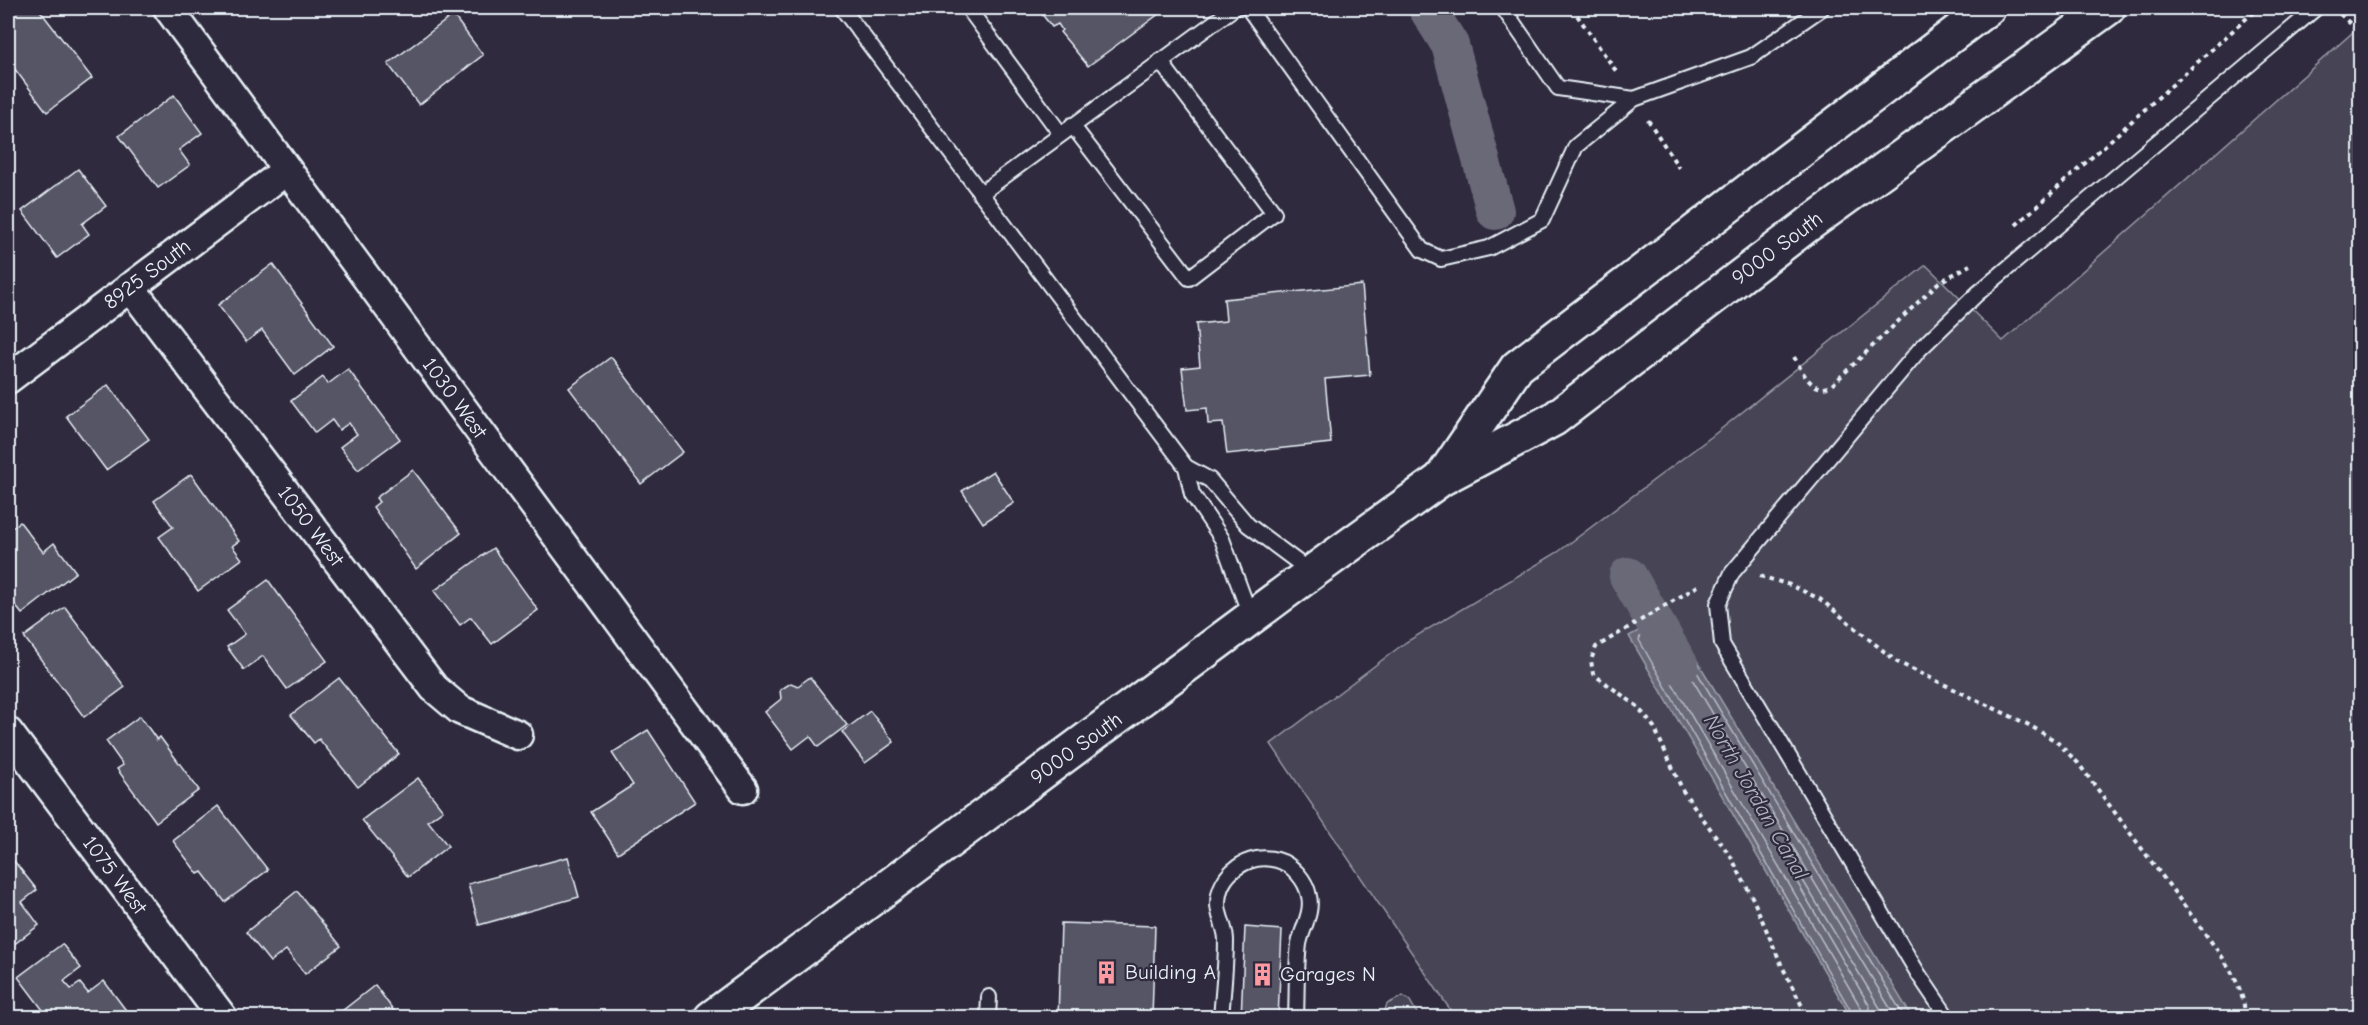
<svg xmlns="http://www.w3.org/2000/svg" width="2368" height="1025" font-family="'Comic Neue',sans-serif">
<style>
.green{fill:#464455;stroke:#979aa6;stroke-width:1.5}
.water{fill:#696978;stroke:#9c9fab;stroke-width:1.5}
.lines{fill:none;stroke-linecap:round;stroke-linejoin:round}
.shore{stroke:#b5bbc5;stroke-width:1.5}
.canal{stroke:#696978;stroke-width:38}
.building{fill:#575565;stroke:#e8f1f8;stroke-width:1.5}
.service-casing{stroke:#e8f1f8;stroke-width:18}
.minor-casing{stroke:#e8f1f8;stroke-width:33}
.primary-casing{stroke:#e8f1f8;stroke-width:38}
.path{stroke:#e8f1f8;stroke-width:4;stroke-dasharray:4.5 4.5;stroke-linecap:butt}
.service{stroke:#2f2a3d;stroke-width:14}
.minor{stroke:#2f2a3d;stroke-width:28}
.primary{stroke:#2f2a3d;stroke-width:33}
.labels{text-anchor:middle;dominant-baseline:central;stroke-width:4.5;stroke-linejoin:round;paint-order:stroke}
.street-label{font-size:21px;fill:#e8f1f8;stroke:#2f2a3d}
.poi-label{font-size:21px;fill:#e8f1f8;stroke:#2f2a3d;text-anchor:start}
.water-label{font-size:22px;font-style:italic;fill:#afb4be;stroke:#2f2a3d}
</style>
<rect width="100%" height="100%" fill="#2f2a3d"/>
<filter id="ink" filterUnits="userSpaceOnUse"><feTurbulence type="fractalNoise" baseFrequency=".0167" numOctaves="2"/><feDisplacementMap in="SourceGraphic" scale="12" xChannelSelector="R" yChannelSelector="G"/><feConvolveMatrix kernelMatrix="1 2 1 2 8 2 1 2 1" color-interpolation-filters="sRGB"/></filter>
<g filter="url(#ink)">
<g class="green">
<polygon points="2360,26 2360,1017 1455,1017 1271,744 1406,642 1558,552 1711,437 1926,265 2003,341"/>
<polygon points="1403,996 1410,1001 1419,1017 1383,1017 1387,1004"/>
</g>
<polygon class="water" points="1669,614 1912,1017 1851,1017 1629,636"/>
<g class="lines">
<g class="shore">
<polyline points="1855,1018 1639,640 1640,637 1664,623 1668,624 1905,1018"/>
<polyline points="1863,1018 1861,1008 1649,643 1650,640 1661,633 1665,634 1896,1018"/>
<polyline points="1872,1018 1869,1005 1791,872 1792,868 1796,869 1886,1018"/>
</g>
<g class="canal">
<polyline points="1427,8 1450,45 1495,211"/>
<polyline points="1628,576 1680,666"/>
</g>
</g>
<g class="building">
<polygon points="13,8 38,8 92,78 47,112 8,60 8,11"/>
<polygon points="1037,8 1167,8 1088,66 1060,32 1062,30 1058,24 1052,27"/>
<polygon points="453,15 483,55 419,105 388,64"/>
<polygon points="174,95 202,133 179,150 190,165 158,188 119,136"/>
<polygon points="78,169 106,206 82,224 89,234 57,258 22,211"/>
<polygon points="273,264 333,346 295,375 262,330 246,342 218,305"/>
<polygon points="1362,285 1370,375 1325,379 1331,443 1227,454 1223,423 1208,424 1207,408 1187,410 1182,368 1200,366 1196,324 1226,321 1224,299"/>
<polygon points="611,357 683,452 641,484 569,388"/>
<polygon points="348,369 400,439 358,470 340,447 357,434 349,423 339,430 332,420 315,433 291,401 323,377 328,384"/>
<polygon points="108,385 149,439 106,470 66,416"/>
<polygon points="413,470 461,533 416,569 373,507 379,502 376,498"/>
<polygon points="993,471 1014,503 983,523 962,491"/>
<polygon points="191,474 239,541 232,546 242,559 198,591 159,537 173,527 154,501"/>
<polygon points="20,522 43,552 54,543 76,572 22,614 8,596 8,575 11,572 8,568 8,531"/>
<polygon points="493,548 538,610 492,644 471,617 460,625 434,591"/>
<polygon points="268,580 327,661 287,689 263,656 244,670 227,647 245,634 227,610"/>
<polygon points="65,607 125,687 84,717 24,637"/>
<polygon points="810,677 847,725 818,747 810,736 793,749 765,712 781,699 780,690 791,683 798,686"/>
<polygon points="339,678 399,754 358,787 319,739 314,743 291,715"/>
<polygon points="870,711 894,742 865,763 842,732"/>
<polygon points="140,716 157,740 160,737 199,790 156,822 117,769 123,765 106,741"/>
<polygon points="648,730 695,802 618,853 591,812 633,785 612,753"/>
<polygon points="418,778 443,810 428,821 448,846 408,877 362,820"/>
<polygon points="218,806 268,870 225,902 202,872 198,874 173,841"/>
<polygon points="568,857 579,897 479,925 468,884"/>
<polygon points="14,861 37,890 22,902 39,925 8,949 8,866"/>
<polygon points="297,891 341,946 305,974 286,950 270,962 246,932"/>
<polygon points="1061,923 1155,926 1152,1018 1058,1018"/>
<polygon points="1245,927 1282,930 1278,1018 1241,1018"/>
<polygon points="62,944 81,968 64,981 71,989 80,983 88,993 104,981 128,1013 122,1018 49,1018 18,977"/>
<polygon points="375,985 399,1018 333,1018"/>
</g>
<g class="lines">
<defs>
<g id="service">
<polyline points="842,8 1186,467 1210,480 1248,525 1311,572"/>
<polyline points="968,8 1060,133"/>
<polyline points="1248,8 1422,250 1441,259 1489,248 1542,220 1576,146 1634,99 1751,57 1822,8"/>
<polyline points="1503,8 1558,88 1634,99"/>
<polyline points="1072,125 1189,278 1274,213 1160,61"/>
<polyline points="980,194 1234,8"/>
<polyline points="1186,467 1192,494 1222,539 1251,618"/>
<polyline points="988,1018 989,997"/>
<path d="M1221 1018C1223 992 1226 966 1226 940 1226 928 1218 916 1218 904 1218 873 1249 852 1277 860 1292 864 1306 880 1309 896 1313 913 1302 928 1299 944 1296 969 1297 993 1296 1018"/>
<polyline points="1948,1018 1919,975 1722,644 1718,604 1732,573 1920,349 1977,294 2316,8"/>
</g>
<g id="minor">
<polyline points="168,8 743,789"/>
<polyline points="130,287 434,688 460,710 518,735"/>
<polyline points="8,379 287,170"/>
<polyline points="8,732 223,1018"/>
</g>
<g id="primary">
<polyline points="1443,476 1517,367 1988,8"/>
<polyline points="711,1018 1311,573 1441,479 1554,419 1809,224 2108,8"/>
</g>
</defs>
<use href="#service" class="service-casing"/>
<use href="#minor" class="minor-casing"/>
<use href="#primary" class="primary-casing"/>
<g class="path">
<polyline points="1572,8 1616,71"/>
<polyline points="2340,14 2355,28 2360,30"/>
<polyline points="1648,120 1679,168"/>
<polyline points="2016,225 2258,8"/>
<path d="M1794 357C1803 372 1811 394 1831 386L1938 283 1970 265"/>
<path d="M1760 576 1790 585 1820 599 1897 662 2027 724 2056 741 2078 763 2221 955C2233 974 2245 993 2245 1018"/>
<polyline points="1698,586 1596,647 1591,660 1593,674 1637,706 1654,727 1683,791 1731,857 1753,899 1782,966 1808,1018"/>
</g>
<use href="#service" class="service"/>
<use href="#minor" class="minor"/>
<use href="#primary" class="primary"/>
</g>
</g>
<defs>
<symbol id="building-bare" viewBox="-9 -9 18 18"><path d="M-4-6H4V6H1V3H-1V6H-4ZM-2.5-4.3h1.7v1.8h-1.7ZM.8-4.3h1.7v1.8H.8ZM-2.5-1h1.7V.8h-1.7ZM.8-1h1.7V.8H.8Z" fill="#ff9aa2" stroke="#2f2a3d" stroke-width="2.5" paint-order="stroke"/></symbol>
</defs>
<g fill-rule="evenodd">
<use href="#building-bare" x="1090" y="956" width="33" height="33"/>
<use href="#building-bare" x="1246" y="958" width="33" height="33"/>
</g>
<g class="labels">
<g class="street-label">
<text transform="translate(1777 248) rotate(-37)">9000 South</text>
<text transform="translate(147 274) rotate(-37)">8925 South</text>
<text transform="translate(455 398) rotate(54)">1030 West</text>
<text transform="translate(311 526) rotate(53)">1050 West</text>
<text transform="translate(1076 748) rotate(-36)">9000 South</text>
<text transform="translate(115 875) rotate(53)">1075 West</text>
</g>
<g class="poi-label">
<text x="1125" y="972">Building A</text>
<text x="1280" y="974">Garages N</text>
</g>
<g class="water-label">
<text transform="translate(1756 797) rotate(60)">North Jordan Canal</text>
</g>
</g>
<rect width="2368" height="1025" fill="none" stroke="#2f2a3d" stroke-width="30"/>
<rect x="15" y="15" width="2338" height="995" fill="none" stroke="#e8f1f8" stroke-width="2" filter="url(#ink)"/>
</svg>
